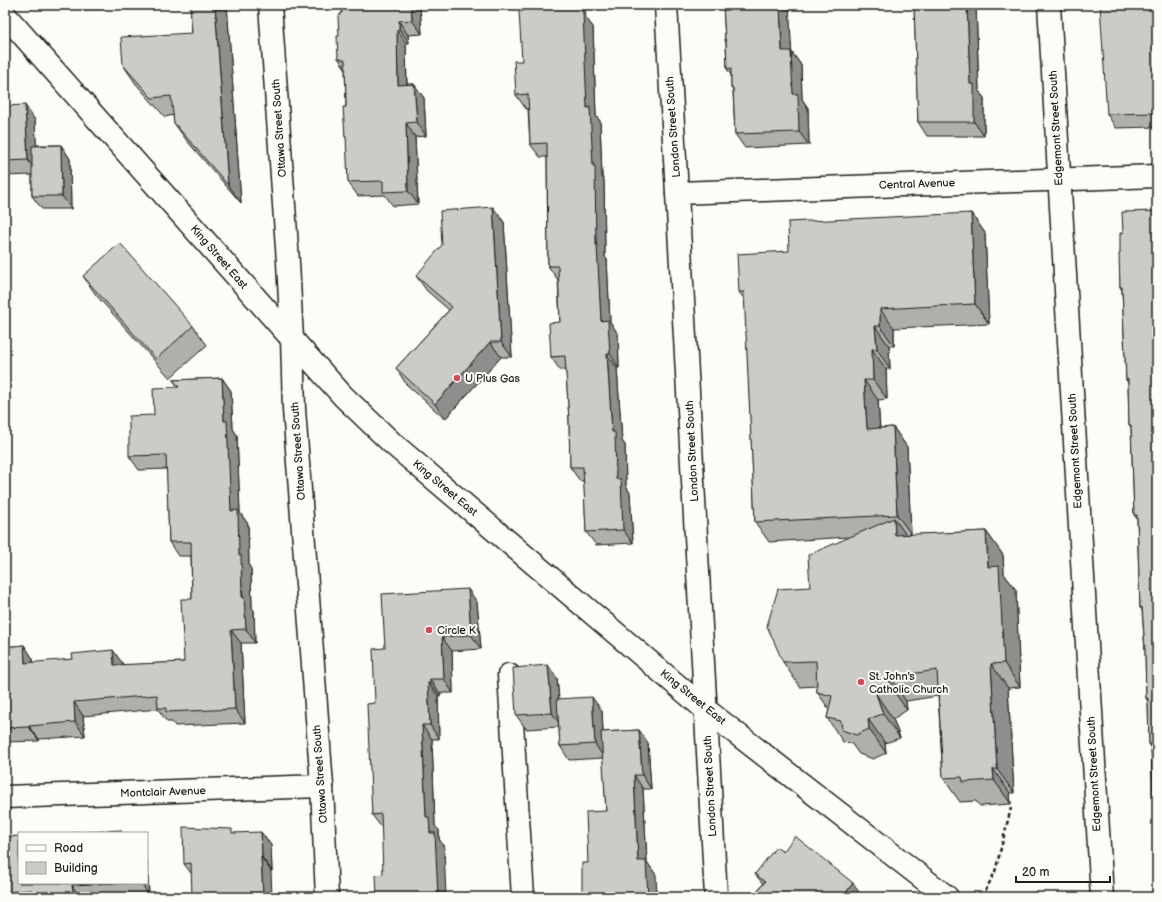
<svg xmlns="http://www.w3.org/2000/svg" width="1162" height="902" font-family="'Balsamiq Sans',sans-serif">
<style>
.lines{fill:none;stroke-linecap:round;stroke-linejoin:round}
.minor-casing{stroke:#1c1c1c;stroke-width:25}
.major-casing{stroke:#1c1c1c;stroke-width:25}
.path{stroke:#1c1c1c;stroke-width:2.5;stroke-dasharray:4 3;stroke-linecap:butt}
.minor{stroke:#fdfcf7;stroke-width:22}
.major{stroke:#fdfcf7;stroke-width:22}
.wall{fill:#afafac;stroke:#1c1c1c}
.shaded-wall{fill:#8f8e8c;stroke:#1c1c1c}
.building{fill:#cccbc8;stroke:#1c1c1c}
.poi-dot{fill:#d1495b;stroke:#fdfcf7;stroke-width:1.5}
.labels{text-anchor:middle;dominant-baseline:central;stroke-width:4;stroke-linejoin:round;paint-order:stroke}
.street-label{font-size:11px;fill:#1c1c1c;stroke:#fdfcf7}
.poi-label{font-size:11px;fill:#1c1c1c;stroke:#fdfcf7;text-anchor:start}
</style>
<rect width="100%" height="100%" fill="#fdfcf7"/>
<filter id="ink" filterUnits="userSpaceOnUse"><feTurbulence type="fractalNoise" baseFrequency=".025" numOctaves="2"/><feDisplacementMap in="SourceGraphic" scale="8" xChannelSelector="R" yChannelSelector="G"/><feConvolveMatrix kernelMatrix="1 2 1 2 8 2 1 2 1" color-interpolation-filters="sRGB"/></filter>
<g filter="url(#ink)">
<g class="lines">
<defs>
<g id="minor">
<polyline points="666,5 677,193 716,897"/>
<polyline points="1049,5 1102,897"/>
<polyline points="677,193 1157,176"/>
<polyline points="292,339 294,409 322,786 327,897"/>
<polyline points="509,675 523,897"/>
<polyline points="5,797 322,786"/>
</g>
<g id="major">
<polyline points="270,5 288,262 292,339"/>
<polyline points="5,15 292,339 343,396 392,443 705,709 947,897"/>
</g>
</defs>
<use href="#minor" class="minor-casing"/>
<use href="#major" class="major-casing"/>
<polyline class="path" points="982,897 995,872 1011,808"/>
<use href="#minor" class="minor"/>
<use href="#major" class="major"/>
</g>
<g class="wall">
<polygon points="76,5 112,5 106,5 106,9 80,10"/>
<polygon points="190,5 227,5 241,203 187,141 174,123 173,115 165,117 136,84 123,65 192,33"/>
<polygon points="341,5 420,5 422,34 408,35 409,43 406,43 407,84 414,84 424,98 426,136 415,137 418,204 393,206 385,195 358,196 348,182 347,139 345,137 346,101 345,68 338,58 342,12"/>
<polygon points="723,5 789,5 791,51 801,65 802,99 808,108 809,145 745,148 735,134 733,91 731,88 731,75 727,69 726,43 725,40"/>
<polygon points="914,5 976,5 979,91 984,98 984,136 927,136 918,122"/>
<polygon points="1157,5 1157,127 1116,128 1107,114"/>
<polygon points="586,18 593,27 596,116 600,121 602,177 604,180 605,257 607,259 610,322 618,334 619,368 617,368 622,441 625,445 626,486 630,493 633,543 596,545 586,532 584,481 580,481 570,467 569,420 566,370 560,370 551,357 560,322 558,280 548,266 547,157 540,157 530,144 528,109 526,109 516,95 522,61"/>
<polygon points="5,106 35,120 36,145 61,145 70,159 71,209 42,209 32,196 32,175 5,176"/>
<polygon points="1157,211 1157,838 1155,835 1151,747 1149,744 1148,702 1146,698 1145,650 1142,610 1140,608 1137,519 1134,515 1131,427 1129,425 1128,383 1126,380 1122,290 1120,287 1120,254 1123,233"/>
<polygon points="971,213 985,233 989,324 894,328 894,346 889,346 890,369 886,369 887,399 878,400 880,428 893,427 907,447 911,534 906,535 986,531 1003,555 1004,574 1016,590 1020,687 1008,688 1014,793 1010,793 1011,804 980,806 976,801 960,802 943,778 938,696 906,701 907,710 893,719 900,738 885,743 886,753 873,759 859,754 851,743 843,742 827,718 829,709 817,692 817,686 800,687 783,662 810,587 849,537 769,542 755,522 745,300 739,292 789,251"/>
<polygon points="504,222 512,357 501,357 445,419 406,384 396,368 449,310 427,291 416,276"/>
<polygon points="83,276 193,326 207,345 170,378 96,295"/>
<polygon points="222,378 231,391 233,429 237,435 240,513 248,524 249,566 251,569 252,608 254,610 255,643 241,643 245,723 175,726 172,722 167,722 158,709 83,716 85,736 39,739 39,741 5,742 5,647 24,645 33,659 34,663 123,664 123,665 184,662 192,599 191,556 178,556 169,542 167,469 139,470 129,456 154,415 178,387 173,380"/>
<polygon points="477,602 481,649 452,651 453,693 440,693 440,696 438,696 439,739 432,739 435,826 439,830 439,839 444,847 382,828 372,815 375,703 385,648"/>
<polygon points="557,678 559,699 602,711 603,732 639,730 648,743 651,789 643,789 647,862 656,875 588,863 606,811 603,758 569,760 560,746 559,727 526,729 516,715"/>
<polygon points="235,833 271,845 272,871 191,873 184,864"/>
<polygon points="5,837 19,883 147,883 147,860 149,895 117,897 5,897"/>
<polygon points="783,852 862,897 761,897 757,891 763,884 755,874"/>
</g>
<g class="shaded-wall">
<polygon points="103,5 106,5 106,9"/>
<polygon points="215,5 227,5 241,203 228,185"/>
<polygon points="411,5 420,5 422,34 412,20"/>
<polygon points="577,5 585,5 586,18 593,27 596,116 600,121 602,177 604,180 605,257 607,259 610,322 618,334 619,368 610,354 601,321 596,245 593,166 587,108"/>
<polygon points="780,5 789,5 792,57 791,51 801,65 802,99 808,108 809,145 799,132 793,94 782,51"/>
<polygon points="967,5 976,5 979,91 984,98 984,136 974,122 970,84"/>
<polygon points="399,21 408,35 409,43 399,29"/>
<polygon points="397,30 406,43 407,99 398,85"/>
<polygon points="414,84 424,98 426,136 417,122"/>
<polygon points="25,105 35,120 38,175 28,160"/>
<polygon points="406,123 415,137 418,204 408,191"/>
<polygon points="61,145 70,159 71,209 62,196"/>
<polygon points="493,207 504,222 512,357 501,342"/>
<polygon points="971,213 985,233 989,324 975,304"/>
<polygon points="880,309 894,328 894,346 880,326"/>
<polygon points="875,326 889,346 890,369 877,349"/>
<polygon points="490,342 501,357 445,419 435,404"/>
<polygon points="872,349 886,369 887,399 873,380"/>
<polygon points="607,354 617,368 622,441 625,445 626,486 630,493 633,543 623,530 616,479 612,432"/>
<polygon points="222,378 231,391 233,429 237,435 240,513 248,524 249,566 251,569 252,608 254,610 255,643 246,629 239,555 231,511 224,421"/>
<polygon points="864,380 878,400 881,448 867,429"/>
<polygon points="893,427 907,447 911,534 897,515"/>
<polygon points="894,518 911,542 895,535"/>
<polygon points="986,531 1003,555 1004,574 1016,590 1020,687 1004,663 988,567"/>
<polygon points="468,589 477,602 481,649 471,635"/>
<polygon points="231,630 241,643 245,723 235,709"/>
<polygon points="442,637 452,651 453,693 444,679"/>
<polygon points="24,645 33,659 35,677 25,663"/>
<polygon points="113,650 123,664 124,679 114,665"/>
<polygon points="991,664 1008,688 1014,793 997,769"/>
<polygon points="548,665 557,678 561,726 552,713"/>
<polygon points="890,677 906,701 907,710 890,686"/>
<polygon points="430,679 440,693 440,696 430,683"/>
<polygon points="428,683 438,696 439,739 430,725"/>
<polygon points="876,694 893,719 900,738 883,714"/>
<polygon points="592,697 602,711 604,758 595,744"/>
<polygon points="74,702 83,716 85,736 75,722"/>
<polygon points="868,719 885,743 886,753 869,729"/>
<polygon points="422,725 432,739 435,826 439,830 439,839 444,847 446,897 438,897 430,833 426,817"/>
<polygon points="29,726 39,739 39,741 29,727"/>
<polygon points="639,730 648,743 651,789 642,775"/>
<polygon points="993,769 1010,793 1011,804 994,780"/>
<polygon points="634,775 643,789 647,862 656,875 657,897 648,897 638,861"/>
<polygon points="261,832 271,845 272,871 262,857"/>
<polygon points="261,857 271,871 272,897 263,897"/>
<polygon points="147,860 149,895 141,883 147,883"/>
<polygon points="853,883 862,897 851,897 847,891"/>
<polygon points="72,885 80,897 75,897 73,894"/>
</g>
<g class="building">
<polygon points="190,5 215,5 228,185 174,123 171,96 152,98 123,65 121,37 192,33"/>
<polygon points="341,5 411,5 412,20 399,21 399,29 397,30 398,85 414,84 417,122 406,123 408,191 383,192 383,181 348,182 346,137 345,137 343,107 346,107 346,101 345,60 338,58 337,36 339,36 338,17 342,12"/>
<polygon points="523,5 577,5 583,13 587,108 590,107 593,166 595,166 596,245 597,245 601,321 608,320 610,354 607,354 612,432 615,432 616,479 621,479 623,530 586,532 583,467 570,467 569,420 565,356 551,357 549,323 560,322 558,266 548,266 547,143 530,144 528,94 516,95 514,61 522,61 519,11 523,11"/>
<polygon points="723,5 780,5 782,51 791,51 793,94 798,94 799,132 735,134 733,88 731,88 731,68 727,69 726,40 725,40"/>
<polygon points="914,5 967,5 970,84 974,84 974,122 918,122"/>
<polygon points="1100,5 1157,5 1157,113 1107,114"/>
<polygon points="25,105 28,160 5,161 5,106"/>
<polygon points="61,145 62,196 32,196 32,146"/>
<polygon points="493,207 501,342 490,342 435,404 396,368 452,307 416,276 442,245 440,211"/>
<polygon points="1157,211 1157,835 1155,835 1151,744 1149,744 1148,698 1146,698 1145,650 1142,607 1140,608 1137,515 1134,515 1131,425 1129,425 1128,379 1126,380 1122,287 1120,287 1119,254 1120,254 1120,233 1123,233 1122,212"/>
<polygon points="971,213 975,304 880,309 880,326 875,326 877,349 872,349 873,380 864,380 867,429 893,427 897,515 755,522 744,292 739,292 737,254 789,251 788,222"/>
<polygon points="120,243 193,326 156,359 83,276"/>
<polygon points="222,378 224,421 227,421 231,511 238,510 239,555 241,555 242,597 244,597 246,629 231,630 235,709 166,712 166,708 158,708 157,695 74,702 75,722 29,726 29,727 5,728 5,647 24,645 25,663 73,659 72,654 113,650 114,665 184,662 181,599 192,599 191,542 169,542 166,455 129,456 129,416 154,415 153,388 179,387 173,380"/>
<polygon points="894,518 895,535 986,531 988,567 999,566 1004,663 991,664 997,769 993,769 994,780 963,782 962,777 943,778 937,670 890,677 890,686 876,694 883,714 868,719 869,729 856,735 842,730 841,721 827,718 832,696 817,692 816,661 783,662 767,626 778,589 810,587 808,555"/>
<polygon points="468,589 471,635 442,637 444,679 430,679 430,683 428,683 430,725 422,725 426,817 429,817 430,833 435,833 438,897 377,897 376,875 383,874 381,814 372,815 367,704 375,703 373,649 385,648 382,594"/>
<polygon points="548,665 552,713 516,715 513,668"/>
<polygon points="592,697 595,744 560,746 557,699"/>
<polygon points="639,730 642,775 634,775 638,861 646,861 648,897 582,897 582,863 588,863 586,812 606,811 601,732"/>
<polygon points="183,827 232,829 232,833 261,832 262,857 261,857 263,897 192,897 191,863 184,864"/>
<polygon points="121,830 121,833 73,833"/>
<polygon points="19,836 19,883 113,883 72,885 73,894 32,896 32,890 5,892 5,837"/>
<polygon points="795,836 853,883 847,891 855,897 765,897 757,891 765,882 755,874 776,847 783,852"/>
</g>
</g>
<g class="poi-dot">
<circle cx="457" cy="378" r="4"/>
<circle cx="429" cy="630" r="4"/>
<circle cx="861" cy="682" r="4"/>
</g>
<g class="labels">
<g class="street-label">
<text transform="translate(673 127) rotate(-94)">London Street South</text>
<text transform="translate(279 128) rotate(-94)">Ottawa Street South</text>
<text transform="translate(1056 128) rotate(-93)">Edgemont Street South</text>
<text transform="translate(917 184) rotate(-2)">Central Avenue</text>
<text transform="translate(219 257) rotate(49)">King Street East</text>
<text transform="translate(298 451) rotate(-94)">Ottawa Street South</text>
<text transform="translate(692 451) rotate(-93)">London Street South</text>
<text transform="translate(1075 451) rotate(-93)">Edgemont Street South</text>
<text transform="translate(445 488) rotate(40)">King Street East</text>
<text transform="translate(693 697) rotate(39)">King Street East</text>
<text transform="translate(320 774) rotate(-94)">Ottawa Street South</text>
<text transform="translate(1094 774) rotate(-93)">Edgemont Street South</text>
<text transform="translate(710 786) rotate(-93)">London Street South</text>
<text transform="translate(163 792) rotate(-2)">Montclair Avenue</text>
</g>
<g class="poi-label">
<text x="465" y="378">U Plus Gas</text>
<text x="437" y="630">Circle K</text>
<text x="869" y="676">St. John's<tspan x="869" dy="13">Catholic Church</tspan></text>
</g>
</g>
<rect width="1162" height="902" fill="none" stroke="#fdfcf7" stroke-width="20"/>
<rect x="10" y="10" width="1142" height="882" fill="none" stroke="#1c1c1c" stroke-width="1.5" filter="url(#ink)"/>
<rect x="18" y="832" width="130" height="52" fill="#fdfcf7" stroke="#a3a29f"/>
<rect x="26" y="845" width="20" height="6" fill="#fdfcf7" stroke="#a3a29f"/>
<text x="54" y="852" font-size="12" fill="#1c1c1c">Road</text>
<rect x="26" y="862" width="20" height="12" fill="#cccbc8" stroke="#a3a29f"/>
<text x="54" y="872" font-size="12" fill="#1c1c1c">Building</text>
<path d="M1016 876v6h94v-6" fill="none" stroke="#1c1c1c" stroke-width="2"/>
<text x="1022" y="876" font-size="12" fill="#1c1c1c" stroke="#fdfcf7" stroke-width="3" paint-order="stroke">20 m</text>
</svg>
